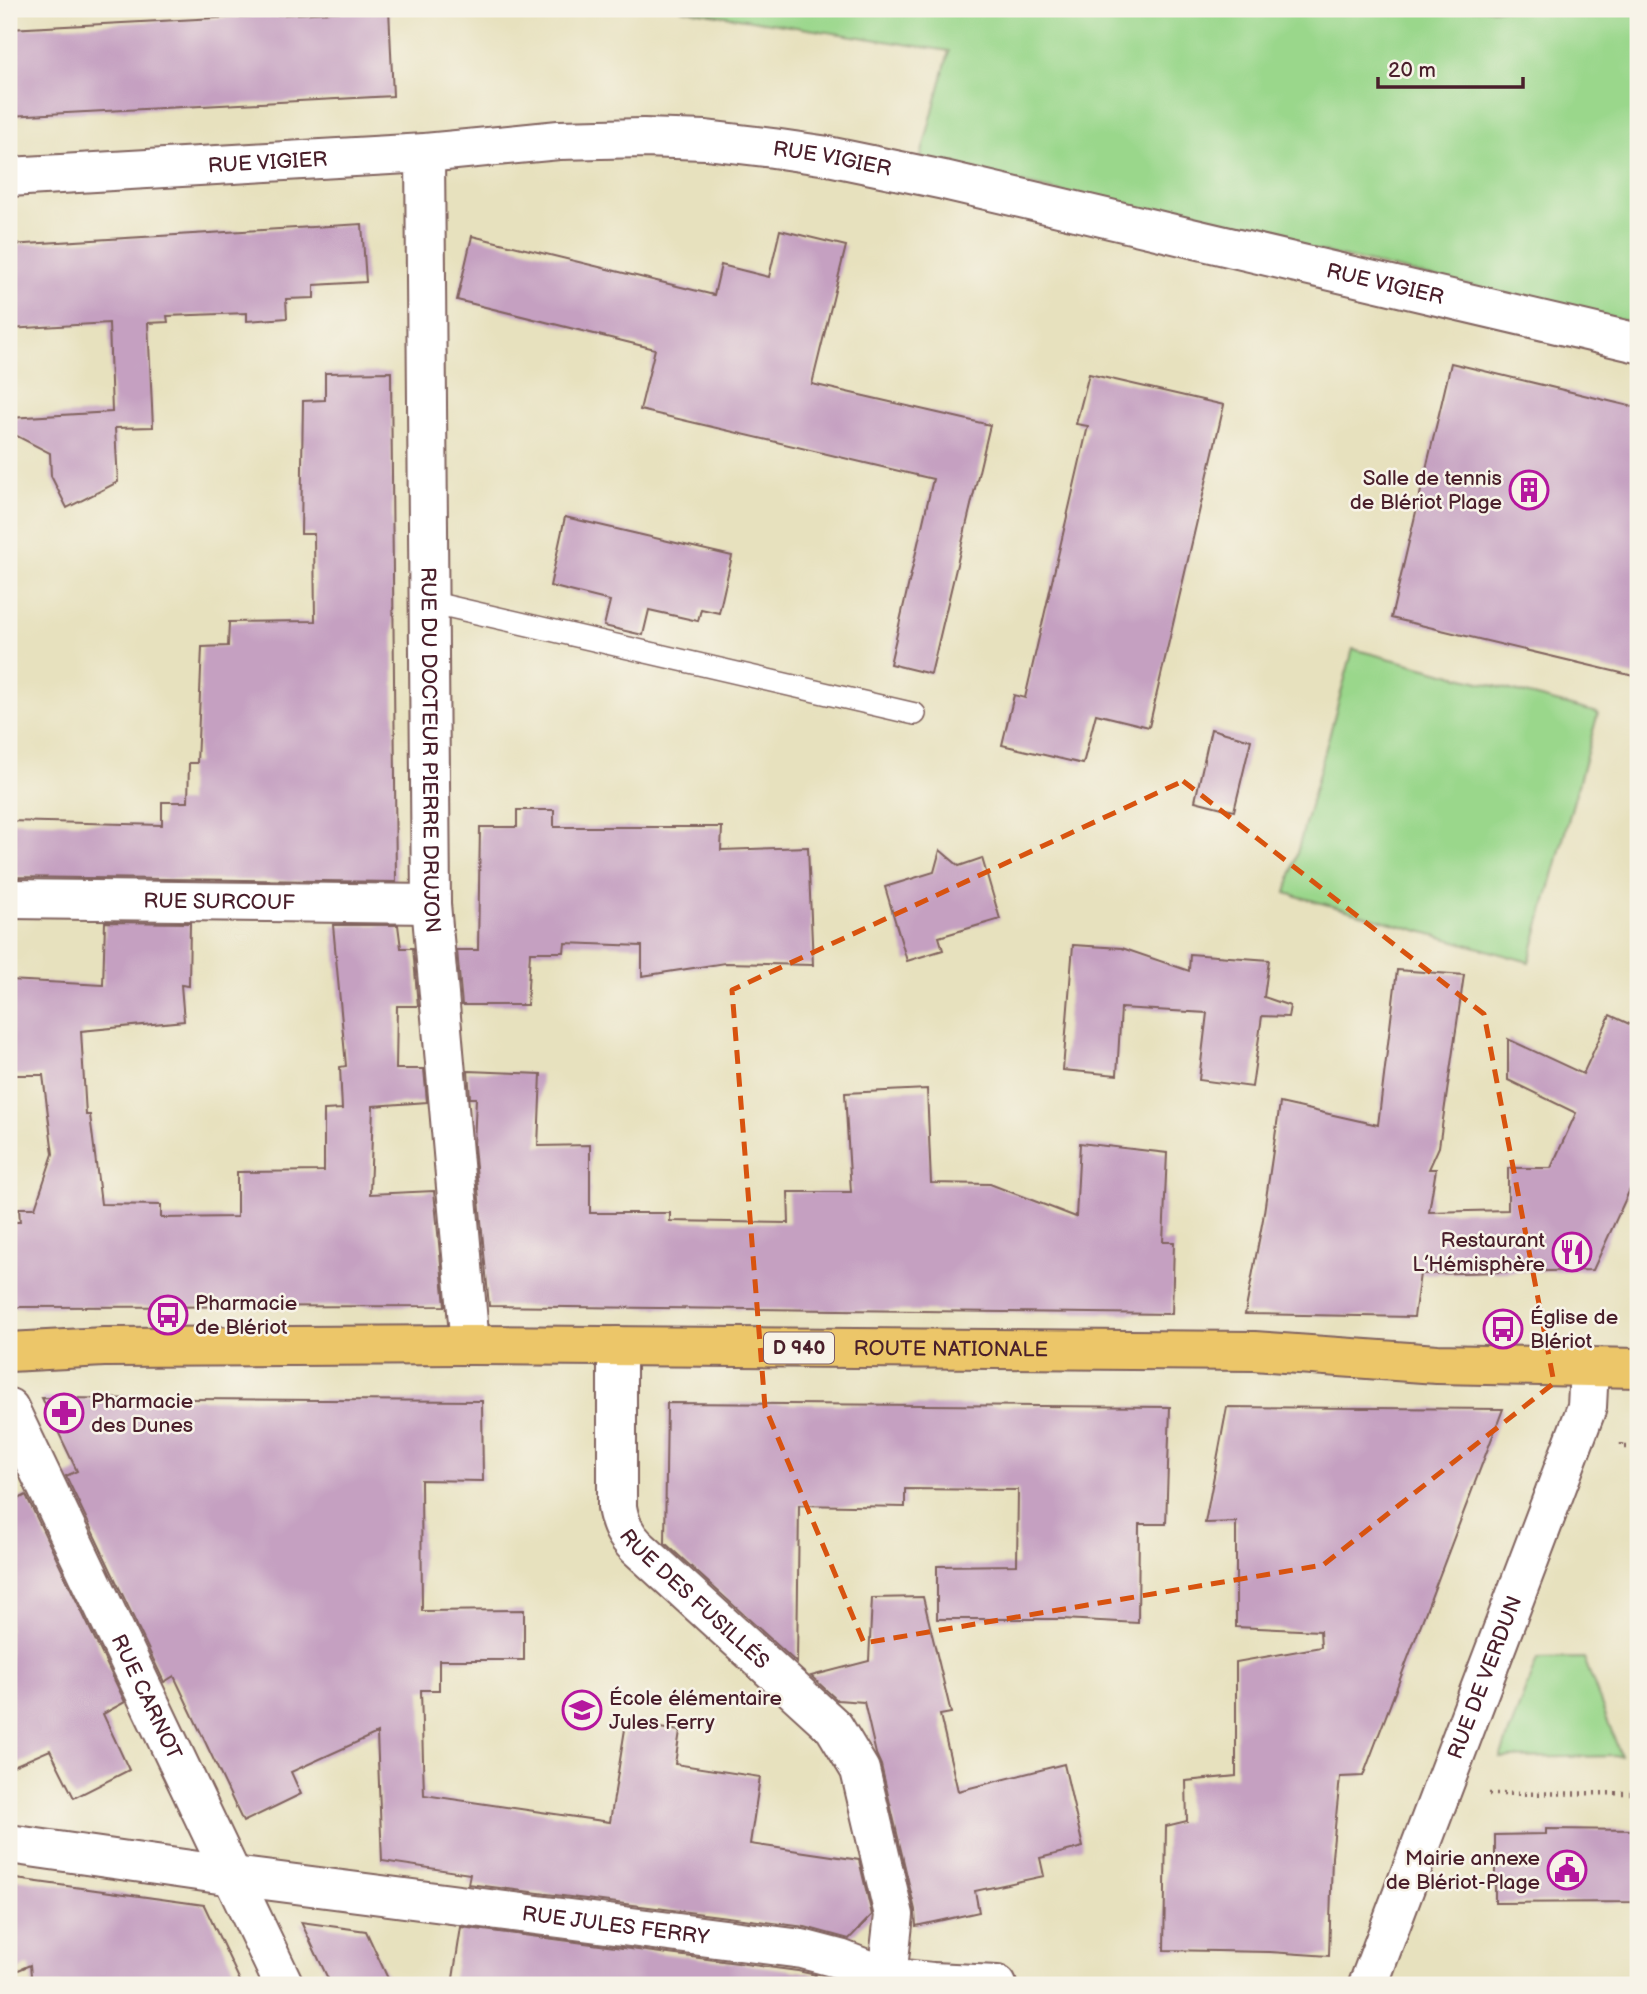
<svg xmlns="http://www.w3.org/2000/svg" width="1647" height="1994" font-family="'Balsamiq Sans',sans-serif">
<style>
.green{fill:#9ad78b;stroke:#727b5b;stroke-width:2}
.building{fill:#c5a0c1}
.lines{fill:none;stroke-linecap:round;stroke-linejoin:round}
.service-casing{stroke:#81635e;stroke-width:24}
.minor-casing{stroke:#81635e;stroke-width:42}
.primary-casing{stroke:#81635e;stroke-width:42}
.path{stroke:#81635e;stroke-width:4.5;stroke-dasharray:2 5;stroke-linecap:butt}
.service{stroke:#fff;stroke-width:21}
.minor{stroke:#fff;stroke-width:38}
.primary{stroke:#ecc669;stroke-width:38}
.marked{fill:none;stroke:#d8530f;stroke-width:5;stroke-dasharray:14 9;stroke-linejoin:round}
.labels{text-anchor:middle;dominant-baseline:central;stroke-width:5;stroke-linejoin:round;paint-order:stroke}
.shield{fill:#f7f3e8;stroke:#7e5f64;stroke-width:2}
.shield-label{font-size:19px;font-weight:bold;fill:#4a1f2b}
.street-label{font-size:21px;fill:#4a1f2b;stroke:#f7f3e8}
.poi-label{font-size:21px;fill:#4a1f2b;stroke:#f7f3e8;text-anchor:start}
</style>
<rect width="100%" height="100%" fill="#f7f3e8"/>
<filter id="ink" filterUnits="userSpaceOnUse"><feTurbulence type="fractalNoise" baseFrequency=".0143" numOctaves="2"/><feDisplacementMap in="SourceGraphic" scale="14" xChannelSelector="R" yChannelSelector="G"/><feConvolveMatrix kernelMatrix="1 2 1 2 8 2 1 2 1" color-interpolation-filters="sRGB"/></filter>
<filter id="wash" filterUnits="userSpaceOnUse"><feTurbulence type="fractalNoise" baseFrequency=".00686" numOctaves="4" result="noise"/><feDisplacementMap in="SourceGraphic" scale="28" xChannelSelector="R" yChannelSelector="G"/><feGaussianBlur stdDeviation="1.57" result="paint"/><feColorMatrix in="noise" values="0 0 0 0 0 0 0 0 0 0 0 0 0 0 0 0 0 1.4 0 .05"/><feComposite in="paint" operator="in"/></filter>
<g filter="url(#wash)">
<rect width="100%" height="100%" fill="#e7e1be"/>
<g class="green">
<polygon points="680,9 1638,9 1638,324 920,160 949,51"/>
<polygon points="1353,649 1598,713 1529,962 1286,893"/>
<polygon points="1584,1658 1621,1756 1500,1758 1537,1659"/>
</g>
<g id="blocks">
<g class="building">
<polygon points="389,9 393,96 9,116 9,29"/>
<polygon points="362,224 366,282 314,285 314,298 286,299 287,318 247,321 247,313 167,316 168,322 148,323 153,427 115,428 118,482 67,508 51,476 50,453 9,432 9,418 112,412 109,323 9,329 9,245"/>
<polygon points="780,230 846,246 812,384 990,425 931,674 890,664 933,479 640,410 655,349 457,300 472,236 714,295 721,265 769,277"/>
<polygon points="1451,363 1638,408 1638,677 1391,618"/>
<polygon points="391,372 396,882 9,877 9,821 162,825 162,802 188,802 189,763 197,763 202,647 228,646 229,622 315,621 314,534 301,534 303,401 325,400 325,373"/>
<polygon points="1089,374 1224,405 1149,727 1096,714 1083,764 1002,745 1014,695 1025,698 1088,426 1076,424"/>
<polygon points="565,517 732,556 719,613 701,609 698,621 649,610 643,635 604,626 610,601 550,586"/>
<polygon points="1211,729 1251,740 1234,811 1195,801"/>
<polygon points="517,810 554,810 554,827 722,827 721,850 808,847 813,965 725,963 642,976 642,946 565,943 564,952 530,952 527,1005 462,1005 457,950 478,950 480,827 517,827"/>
<polygon points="940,850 959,866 982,858 1000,919 939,937 943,950 907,961 885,887 934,872"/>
<polygon points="105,922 190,923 189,986 181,985 184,1021 81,1031 86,1115 90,1115 101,1204 161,1205 161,1218 237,1217 237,1172 324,1171 324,1110 342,1109 340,1067 346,1066 333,925 398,925 401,948 413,948 418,1006 397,1006 396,1069 424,1069 427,1102 373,1106 370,1194 434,1191 445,1306 9,1307 9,1222 20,1222 19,1208 35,1208 53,1154 43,1075 9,1075 9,980 103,985"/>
<polygon points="1073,945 1122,948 1189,971 1190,954 1269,960 1264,997 1290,1006 1288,1017 1262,1016 1252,1087 1199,1080 1207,1013 1121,1008 1117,1075 1063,1070"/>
<polygon points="1397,970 1464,975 1439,1147 1429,1169 1436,1169 1429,1212 1508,1210 1508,1168 1551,1168 1576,1113 1508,1080 1508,1039 1583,1074 1610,1015 1638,1028 1638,1172 1593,1270 1420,1274 1414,1317 1245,1314 1263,1219 1280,1103 1378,1125"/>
<polygon points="468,1071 541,1074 538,1146 590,1145 590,1213 670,1213 670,1221 789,1223 788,1192 851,1192 845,1093 927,1089 931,1183 990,1184 1076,1217 1080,1143 1167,1153 1163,1242 1174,1242 1172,1314 489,1306 474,1146 476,1098 470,1098"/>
<polygon points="42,1398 482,1401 483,1481 421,1480 422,1611 524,1610 524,1660 439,1660 439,1690 421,1690 424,1795 610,1822 626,1723 680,1731 675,1764 760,1777 750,1844 859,1860 872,1915 849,1939 805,1927 468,1884 470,1874 382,1861 377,1733 291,1772 301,1794 243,1822 174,1676 164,1682 66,1476 77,1471"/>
<polygon points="667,1403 1170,1407 1166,1524 1139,1524 1138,1623 1063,1619 937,1619 937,1566 1017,1565 1018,1490 905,1489 905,1507 799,1505 797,1663 665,1543"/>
<polygon points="1227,1407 1503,1409 1363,1776 1340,1777 1332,1857 1329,1956 1270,1952 1164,1950 1166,1826 1187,1821 1186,1781 1236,1776 1236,1662 1321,1647 1320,1631 1236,1627 1236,1522 1205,1523"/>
<polygon points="26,1495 125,1702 103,1714 129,1770 74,1798 50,1750 9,1768 9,1504"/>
<polygon points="923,1597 951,1713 940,1715 958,1791 1064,1764 1083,1847 1040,1858 1044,1876 975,1891 979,1912 916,1926 915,1910 881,1765 876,1754 864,1702 837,1700 811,1676 869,1661 872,1598"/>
<polygon points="1546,1829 1638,1830 1638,1902 1495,1903 1495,1835 1546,1834"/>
<polygon points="9,1878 204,1905 242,1985 32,1985 30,1965 9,1974"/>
<polygon points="301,1922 366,1931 391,1985 331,1985"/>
<polygon points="461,1927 798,1971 816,1975 807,1985 452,1985"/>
</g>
</g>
</g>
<g filter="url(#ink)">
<use href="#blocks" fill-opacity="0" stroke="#81635e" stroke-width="2"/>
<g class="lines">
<defs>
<polyline id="service" points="429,602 915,714"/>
<g id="minor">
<path id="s1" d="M425 153 431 904 470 1345"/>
<path id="s2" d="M9 177 425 153 559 140 643 138 706 140 773 148 828 156 944 180 1638 343"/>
<path id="s3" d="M9 899 431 904"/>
<path id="s4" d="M617 1346V1507C620 1524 625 1535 637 1547L834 1727 860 1770 894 1915 887 1977"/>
<path id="s5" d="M9 1408 284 1985"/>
<path id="s6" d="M9 1844 233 1876 802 1949 840 1959 887 1977 932 1982 997 1985"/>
<path id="s7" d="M1368 1985 1587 1407 1589 1368"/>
</g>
<g id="primary">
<path id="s8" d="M9 1352 104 1347 470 1345 1254 1351 1437 1364 1638 1368"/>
</g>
</defs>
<use href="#service" class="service-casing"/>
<use href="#minor" class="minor-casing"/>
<use href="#primary" class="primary-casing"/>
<g class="path">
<polyline points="1622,1443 1622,1447 1638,1447"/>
<polyline points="1489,1794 1638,1793"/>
</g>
<use href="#service" class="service"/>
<use href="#minor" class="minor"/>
<use href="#primary" class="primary"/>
</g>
</g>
<path class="marked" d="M1183 781 1484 1014 1554 1383 1323 1565 864 1643 765 1407 732 990Z"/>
<defs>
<symbol id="building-ring" viewBox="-11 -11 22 22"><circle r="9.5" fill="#f7f3e8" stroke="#b5179e" stroke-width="1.5"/><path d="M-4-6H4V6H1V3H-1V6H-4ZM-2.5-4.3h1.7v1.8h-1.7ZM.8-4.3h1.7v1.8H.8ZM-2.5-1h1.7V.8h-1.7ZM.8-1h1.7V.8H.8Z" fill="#b5179e"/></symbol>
<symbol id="restaurant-ring" viewBox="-11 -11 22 22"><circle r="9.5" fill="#f7f3e8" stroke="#b5179e" stroke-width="1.5"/><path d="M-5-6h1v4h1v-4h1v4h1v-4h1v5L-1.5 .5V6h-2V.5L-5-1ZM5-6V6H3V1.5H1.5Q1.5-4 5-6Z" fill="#b5179e"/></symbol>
<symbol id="bus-ring" viewBox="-11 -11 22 22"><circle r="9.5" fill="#f7f3e8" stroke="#b5179e" stroke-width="1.5"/><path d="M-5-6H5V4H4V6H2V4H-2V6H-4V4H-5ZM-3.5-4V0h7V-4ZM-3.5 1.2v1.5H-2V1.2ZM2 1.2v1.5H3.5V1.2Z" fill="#b5179e"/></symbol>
<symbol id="pharmacy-ring" viewBox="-11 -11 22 22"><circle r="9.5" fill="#f7f3e8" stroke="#b5179e" stroke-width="1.5"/><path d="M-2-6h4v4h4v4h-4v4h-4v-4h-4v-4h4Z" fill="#b5179e"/></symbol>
<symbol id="school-ring" viewBox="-11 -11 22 22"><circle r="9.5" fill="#f7f3e8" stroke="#b5179e" stroke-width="1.5"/><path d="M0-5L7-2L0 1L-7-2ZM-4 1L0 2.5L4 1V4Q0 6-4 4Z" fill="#b5179e"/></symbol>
<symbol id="civic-ring" viewBox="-11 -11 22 22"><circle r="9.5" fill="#f7f3e8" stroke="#b5179e" stroke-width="1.5"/><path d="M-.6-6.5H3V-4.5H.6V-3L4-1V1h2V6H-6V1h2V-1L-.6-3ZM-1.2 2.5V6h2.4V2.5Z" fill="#b5179e"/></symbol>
</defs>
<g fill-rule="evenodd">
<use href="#building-ring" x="1507" y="468" width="44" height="44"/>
<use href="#restaurant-ring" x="1550" y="1230" width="44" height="44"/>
<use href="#bus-ring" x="146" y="1293" width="44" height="44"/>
<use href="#bus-ring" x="1481" y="1307" width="44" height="44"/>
<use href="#pharmacy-ring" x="42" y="1391" width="44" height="44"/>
<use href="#school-ring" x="560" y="1688" width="44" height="44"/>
<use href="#civic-ring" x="1545" y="1848" width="44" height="44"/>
</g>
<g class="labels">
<rect class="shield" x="764" y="1332.5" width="70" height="31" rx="5"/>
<g class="shield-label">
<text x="799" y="1348">D 940</text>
</g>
<g class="street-label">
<text stroke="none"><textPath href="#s2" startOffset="826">RUE VIGIER</textPath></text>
<text stroke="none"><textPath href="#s2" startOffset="259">RUE VIGIER</textPath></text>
<text stroke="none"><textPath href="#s2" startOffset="1393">RUE VIGIER</textPath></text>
<text stroke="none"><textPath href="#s1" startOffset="597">RUE DU DOCTEUR PIERRE DRUJON</textPath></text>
<text stroke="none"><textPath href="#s3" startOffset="210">RUE SURCOUF</textPath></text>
<text stroke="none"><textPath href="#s8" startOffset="942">ROUTE NATIONALE</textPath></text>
<text stroke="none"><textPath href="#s4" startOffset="284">RUE DES FUSILLÉS</textPath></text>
<text stroke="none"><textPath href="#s7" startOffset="329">RUE DE VERDUN</textPath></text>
<text stroke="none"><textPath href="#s5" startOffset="320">RUE CARNOT</textPath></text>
<text stroke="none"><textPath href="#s6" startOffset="612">RUE JULES FERRY</textPath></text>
</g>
<g class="poi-label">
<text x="1502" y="478" text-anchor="end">Salle de tennis<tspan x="1502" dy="24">de Blériot Plage</tspan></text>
<text x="1545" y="1240" text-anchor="end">Restaurant<tspan x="1545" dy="24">L’Hémisphère</tspan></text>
<text x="195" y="1303">Pharmacie<tspan x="195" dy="24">de Blériot</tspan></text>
<text x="1530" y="1317">Église de<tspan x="1530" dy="24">Blériot</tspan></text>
<text x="91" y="1401">Pharmacie<tspan x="91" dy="24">des Dunes</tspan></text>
<text x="609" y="1698">École élémentaire<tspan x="609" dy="24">Jules Ferry</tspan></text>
<text x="1540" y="1858" text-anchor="end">Mairie annexe<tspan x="1540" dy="24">de Blériot-Plage</tspan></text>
</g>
</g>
<rect width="1647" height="1994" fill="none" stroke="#f7f3e8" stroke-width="35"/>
<path d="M1378 77v10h145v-10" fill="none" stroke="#4a1f2b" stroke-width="3.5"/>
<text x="1388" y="77" font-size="21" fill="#4a1f2b" stroke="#f7f3e8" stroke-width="5" paint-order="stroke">20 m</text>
</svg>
